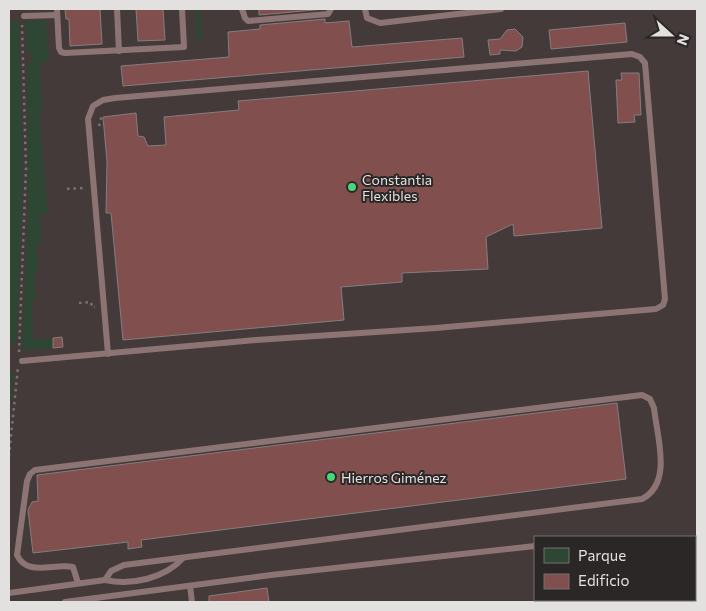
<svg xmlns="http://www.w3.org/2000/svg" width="706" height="611" font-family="Commissioner,sans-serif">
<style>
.built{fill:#453a3a;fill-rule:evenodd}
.green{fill:#2e4734}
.building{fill:#824f4f;stroke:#837e7e}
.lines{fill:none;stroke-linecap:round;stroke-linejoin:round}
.path{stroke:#777373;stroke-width:2.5;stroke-dasharray:2.5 4;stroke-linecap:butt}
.lane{stroke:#8d7474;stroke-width:6}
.poi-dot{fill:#47d779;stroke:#2b2727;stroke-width:2}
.labels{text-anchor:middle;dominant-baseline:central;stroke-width:4;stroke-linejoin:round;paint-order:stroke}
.poi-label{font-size:14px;fill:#e3e0e0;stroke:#2b2727;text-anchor:start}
</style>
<rect width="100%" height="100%" fill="#353131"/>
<path class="built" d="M9 9H697V602H9ZM535 537H695V600H535Z"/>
<g class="green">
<polygon points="195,9 200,9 202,41 197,41"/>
<polygon points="46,20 49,61 40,62 42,112 39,112 48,214 39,214 42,243 36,243 39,272 34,273 36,300 31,301 34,330 32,330 33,340 53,338 53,348 22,350 28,217 27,62 32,62 32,53 27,53 25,21"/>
<polygon points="19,21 23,178 16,347 9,338 9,23"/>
<polygon points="14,372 9,426 9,428 9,375"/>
</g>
<g class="building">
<polygon points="65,9 100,9 102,44 70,46 69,19 66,19"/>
<polygon points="136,9 163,9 165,40 138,41"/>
<polygon points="259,9 325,9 259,15"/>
<polygon points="325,19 325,23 349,21 352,47 462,38 464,57 123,86 121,66 229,57 228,32 260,29 260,25"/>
<polygon points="625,23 627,42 551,49 549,30"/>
<polygon points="515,29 523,37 522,47 516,51 500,50 500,54 490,55 488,40 500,39 507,30"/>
<polygon points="588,71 602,228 514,236 513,224 486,237 488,269 402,273 402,282 341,287 344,320 123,340 111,213 106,213 107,161 103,117 136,113 138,136 144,137 148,146 166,145 164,117 239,110 238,101"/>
<polygon points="621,73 639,73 641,115 634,115 635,122 618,123 616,80 622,80"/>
<polygon points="62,337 63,347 53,348 53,338"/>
<polygon points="617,403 626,479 141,540 142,547 128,549 128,542 33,553 28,510 32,502 38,501 37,475"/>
<polygon points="267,588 269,602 209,602 209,596"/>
</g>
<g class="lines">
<g class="path">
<polyline points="99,126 102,115"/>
<polyline points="67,189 84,188"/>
<polyline points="79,303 91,302 92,307 95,307"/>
<polyline points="19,352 26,168 22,25"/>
<polyline points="9,456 18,367"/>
</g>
<g class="lane">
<polyline points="57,9 59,48 61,52 65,53 184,47 182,9"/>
<polyline points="117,9 119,51"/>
<polyline points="242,9 245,18 248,21 328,14 331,9"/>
<polyline points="365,9 367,18 380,23 501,9"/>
<polyline points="24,16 57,15"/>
<polyline points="22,361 256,340 436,328 656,309 663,305 665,299 645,63 640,57 632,54 115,98 103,100 93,106 88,119 108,354"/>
<path d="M105 580C132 586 165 578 183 558"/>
<polyline points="190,586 192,602"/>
<path d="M9 593 105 580 111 571 124 565 642 499C673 483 657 437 654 408L650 399 642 395 35 470 30 474 27 481 17 555C27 577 54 563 73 567L78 583"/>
<polyline points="592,600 592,602"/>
<polyline points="689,600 690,602"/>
<polyline points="65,602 271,575 535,546"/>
</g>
</g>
<g class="poi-dot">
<circle cx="352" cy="187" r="5"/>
<circle cx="331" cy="477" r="5"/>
</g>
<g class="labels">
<g class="poi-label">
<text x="362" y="179">Constantia<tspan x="362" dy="16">Flexibles</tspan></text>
<text x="341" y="477">Hierros Giménez</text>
</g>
</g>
<rect width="706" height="611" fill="none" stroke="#e3e0e0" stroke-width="20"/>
<rect x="534" y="536" width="162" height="65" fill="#2b2727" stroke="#757171"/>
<rect x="544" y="548" width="25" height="15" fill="#2e4734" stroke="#757171"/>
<text x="578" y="561" font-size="15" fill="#e3e0e0">Parque</text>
<rect x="544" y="574" width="25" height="15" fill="#824f4f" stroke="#757171"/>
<text x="578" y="586" font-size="15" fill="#e3e0e0">Edificio</text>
<g transform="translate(671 35) rotate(111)" stroke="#2b2727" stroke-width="4" paint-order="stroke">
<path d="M0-4L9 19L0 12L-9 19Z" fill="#e3e0e0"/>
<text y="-8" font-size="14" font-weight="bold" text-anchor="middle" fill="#e3e0e0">N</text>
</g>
</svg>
